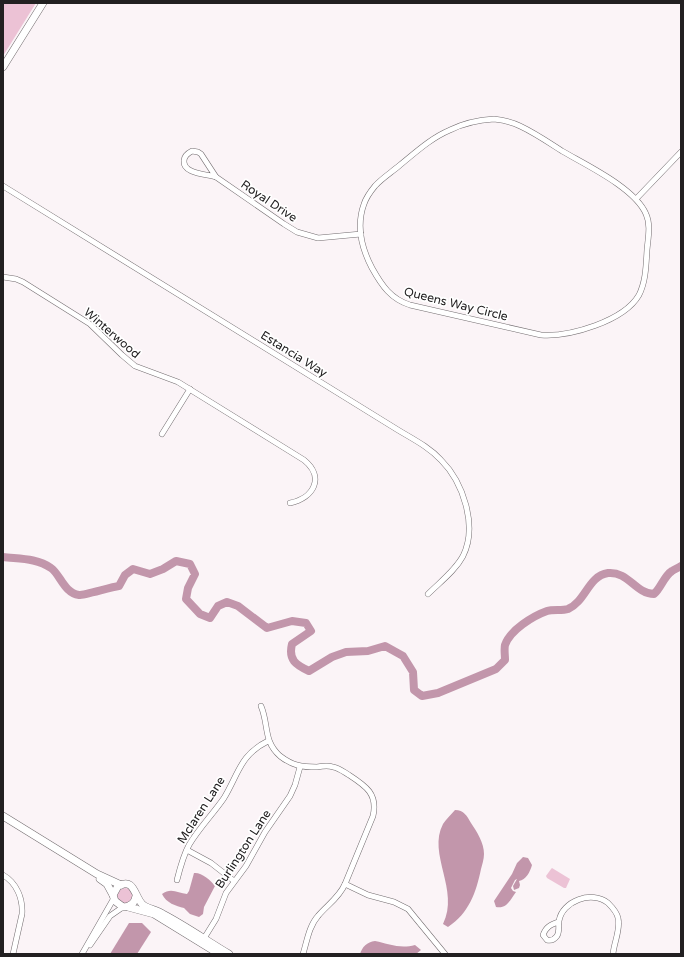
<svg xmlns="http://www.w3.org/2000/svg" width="684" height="957" font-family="'Varela Round',sans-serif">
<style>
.green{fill:#ecc2d5}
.water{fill:#c296ab}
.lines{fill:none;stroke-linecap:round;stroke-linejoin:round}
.river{stroke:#c296ab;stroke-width:8}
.minor-casing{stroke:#736d70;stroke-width:6}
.tertiary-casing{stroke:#736d70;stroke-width:8}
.minor{stroke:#fff;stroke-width:5}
.tertiary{stroke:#fff;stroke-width:7}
.labels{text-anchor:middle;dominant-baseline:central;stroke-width:3.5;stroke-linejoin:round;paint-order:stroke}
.street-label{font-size:12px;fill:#222021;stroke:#fff}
</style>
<rect width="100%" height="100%" fill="#fbf4f7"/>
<g class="green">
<polygon points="3,3 36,3 3,56"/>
<polygon points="552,868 570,879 566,888 564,888 547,878 546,876 551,869"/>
<circle cx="125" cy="896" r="8"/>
</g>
<g class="water">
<path d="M455 810C464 810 467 816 471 823 477 832 484 843 484 854 484 859 482 865 481 869 476 893 469 913 448 927L443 924C460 890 427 854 443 824 446 819 451 815 455 810Z"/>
<path d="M523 857 528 858 532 865C530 872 526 880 519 881L520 885 519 888 514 890 513 886 517 879 515 880 511 888 513 891 516 892C510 900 507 909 496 907L494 901 512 874 517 863Z"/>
<path d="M194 873C201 872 211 880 215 886L204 907 203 914 199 917 190 914 184 908C176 906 166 903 162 894 171 887 178 893 187 894L189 891Z"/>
<polygon points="129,923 142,923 151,932 137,954 110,954"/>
<path d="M375 941C389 944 400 949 415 945L421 950 416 954H360C362 947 367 942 375 941Z"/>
</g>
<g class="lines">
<path class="river" d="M3 557C19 559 37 558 51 568 60 574 64 593 79 595 85 595 111 587 119 586L125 575 133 569 150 574 163 569 176 561 190 564 195 574 188 588 186 599 200 614 210 618 218 606 227 602 238 606 267 628 292 621 306 623 311 631 292 644C288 660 296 665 309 671L332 657 346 652 368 651 385 646 403 656 413 672 414 690 422 696 438 693 496 669 505 660C505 655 504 649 505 645 510 630 533 616 547 611 553 609 562 611 568 609 586 601 588 576 608 573 628 571 636 594 654 594 661 588 664 576 672 571 675 569 678 568 681 566"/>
<defs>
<g id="minor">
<path d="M494 119C503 120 512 122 520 126 535 133 548 142 562 151 586 165 635 188 646 214 651 225 648 238 647 250 646 265 646 281 639 295 624 321 570 337 541 335L410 305C391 299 382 286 372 268 362 249 356 226 364 204 366 198 370 192 375 186 382 178 392 172 400 165 416 152 431 138 450 130 464 123 478 120 494 119Z"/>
<path d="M192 151 198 152 201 154 216 177C207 174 183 174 184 161 184 156 188 153 192 151Z"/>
<polyline points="216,177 284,224 297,232 318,238 361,234"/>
<path d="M3 186 398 430C413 439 429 447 441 460 463 482 478 526 463 556 455 571 440 582 428 594"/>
<polyline points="636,199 681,152"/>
<path d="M3 277 16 279 23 282 90 324 122 355 135 366 178 382 304 460C325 477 314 498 290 503"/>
<polyline points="162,434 190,389"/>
<path d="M261 706C269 725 263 741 280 756 293 766 302 767 317 767 322 766 328 765 333 767 339 768 344 772 349 775 366 786 378 794 373 816L345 884C339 898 327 905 318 916 309 926 307 941 303 954"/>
<polyline points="187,850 211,863 234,881"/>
<path d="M3 875C17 883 23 899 22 914L13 954"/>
<path d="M177 880C180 868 183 856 189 845 199 828 213 814 224 798 239 773 240 755 268 741"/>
<polyline points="345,884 368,895 394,902 408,909 445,954"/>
<path d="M558 922C550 925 546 927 543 935L547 940C551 941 554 940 557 936 560 931 558 926 559 921 562 901 592 890 608 903 612 907 617 912 618 918 621 929 614 942 613 954"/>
<polyline points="203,940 216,919 226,893 246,866 265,832 290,796 295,785 300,767"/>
<polyline points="90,945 110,916 123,907"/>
<polyline points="82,954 114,898"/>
</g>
<g id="tertiary">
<polyline points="3,67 43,3"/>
<polyline points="3,816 97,874 121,885"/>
<polyline points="100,879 107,884 113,895"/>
<path d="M136 896C135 903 130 907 123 907L115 901 113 895 118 886C135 877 134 897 143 905 149 909 157 910 163 914 186 926 207 941 229 954"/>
<polyline points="128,907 154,914 219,954"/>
</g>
</defs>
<use href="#minor" class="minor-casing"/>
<use href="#tertiary" class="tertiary-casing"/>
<use href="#minor" class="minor"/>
<use href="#tertiary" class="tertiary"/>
</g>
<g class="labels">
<g class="street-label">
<text transform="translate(269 201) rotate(34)">Royal Drive</text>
<text transform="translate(456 304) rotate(14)">Queens Way Circle</text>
<text transform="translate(112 333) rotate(41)">Winterwood</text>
<text transform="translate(294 354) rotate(32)">Estancia Way</text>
<text transform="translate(201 810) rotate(-57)">Mclaren Lane</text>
<text transform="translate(243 849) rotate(-57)">Burlington Lane</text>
</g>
</g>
<rect width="684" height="957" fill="none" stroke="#222021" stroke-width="8"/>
</svg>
